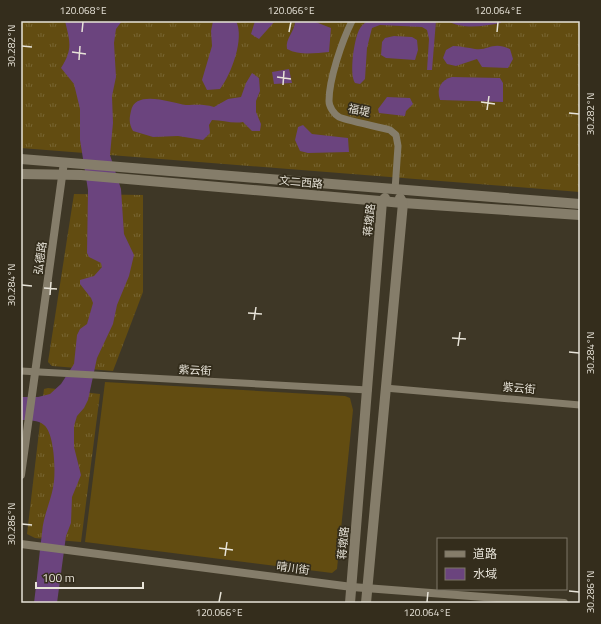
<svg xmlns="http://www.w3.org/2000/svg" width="601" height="624" font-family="'Titillium Web','Noto Sans SC',sans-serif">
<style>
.grass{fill:url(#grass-tufts)}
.pitch{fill:#624c11}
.water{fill:#6b447e}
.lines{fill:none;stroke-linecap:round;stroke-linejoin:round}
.minor{stroke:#857d6a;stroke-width:7}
.tertiary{stroke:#857d6a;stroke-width:8}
.secondary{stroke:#857d6a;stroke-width:10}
.ticks{fill:none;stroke:#e7e3d8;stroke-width:1.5}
.labels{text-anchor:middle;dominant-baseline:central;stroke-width:3.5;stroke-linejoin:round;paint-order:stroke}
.street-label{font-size:11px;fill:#e7e3d8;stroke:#342d1c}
.neatline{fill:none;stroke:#e7e3d8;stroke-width:1.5}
.ticks-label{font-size:10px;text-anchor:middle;fill:#e7e3d8}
</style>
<defs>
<pattern id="grass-tufts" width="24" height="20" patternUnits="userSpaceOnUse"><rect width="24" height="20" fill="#624c11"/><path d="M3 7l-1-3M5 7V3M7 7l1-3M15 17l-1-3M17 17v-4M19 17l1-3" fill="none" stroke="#786633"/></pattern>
</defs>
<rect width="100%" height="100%" fill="#3e3726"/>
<g class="grass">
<polygon points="21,21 580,21 580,192 21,148"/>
<polygon points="74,194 143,195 143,292 113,371 52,366 48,362"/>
<polygon points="48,388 100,394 81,542 35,538 27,534 44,389"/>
</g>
<polygon class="pitch" points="105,382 345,396 350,398 353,410 337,569 332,573 85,542"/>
<g class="water">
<path d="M65 21H122L116 29 114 43 116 77 112 96 113 123 110 155 121 189 124 234 134 255 129 276 117 305 113 324 97 358 88 400 84 408 77 416 74 426V447L81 475 72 497 71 523 66 536 57 603H34C37 580 39 556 42 533 43 517 50 503 53 488 56 475 55 434 44 425 38 420 29 420 21 420V397H38L50 394 61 384 74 364 77 335 80 329 87 324 93 303 91 298 80 284V280L94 276 102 267 101 263 89 257 87 253 88 190 80 140V109L74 84 61 68C73 49 70 42 65 21Z"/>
<path d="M213 21H236C245 38 231 75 220 89L207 90 202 80 212 46 211 31Z"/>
<polygon points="255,21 275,21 259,39 251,34"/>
<path d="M295 21H313L331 28 329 52C315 53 300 56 287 49 285 38 295 32 295 21Z"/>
<path d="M368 21H436L432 70H427L429 39 427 30 422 27 380 25 372 28 367 48 365 79 360 84 355 83C349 74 354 40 359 30 361 26 364 23 368 21Z"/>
<path d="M448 21H501V23C485 26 462 30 448 21Z"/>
<polygon points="394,36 412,37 417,40 418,50 415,60 386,58 381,55 382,42 385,38"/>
<path d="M453 46C461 46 468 48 475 49 489 51 492 41 510 49L513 59 508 68 482 67 477 59 456 66 447 64 443 58 446 50Z"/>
<polygon points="289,69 292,83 274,84 272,72"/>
<path d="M252 73 259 78 260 91 256 101V112L261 124 260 131H252L243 122C232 124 223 120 212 120L209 125 210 133 203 140 178 136 153 137 133 131C129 124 129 119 131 111 135 89 172 103 186 105 197 105 204 104 214 107L228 99 241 97 246 83Z"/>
<path d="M452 77 500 78 503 83V102L440 100C436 88 441 80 452 77Z"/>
<polygon points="387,97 410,98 413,104 406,111 405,116 379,113 378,109"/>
<polygon points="303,125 312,134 348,138 349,152 308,153 300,151 295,140 298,127"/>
</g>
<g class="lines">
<g class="minor">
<path d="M352 21C342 41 329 79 329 101 329 107 334 114 339 117 344 120 380 127 390 130L396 135 398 146 395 190"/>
<polyline points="21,371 368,390"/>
<polyline points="385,388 580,405"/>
</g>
<g class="tertiary">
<polyline points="21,475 64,162"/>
<polyline points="21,544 352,587 564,603"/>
</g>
<g class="secondary">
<polyline points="21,159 580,204"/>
<polyline points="21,174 81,175 403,203 580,215"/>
<polyline points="350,603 382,201 385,198"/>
<polyline points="366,603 403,203 400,198"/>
</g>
</g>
<path class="ticks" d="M82 32 83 22M289 32 291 22M497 32 498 22M22 46 32 47M72 52 86 54M79 60 80 46M277 77 291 79M283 85 284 71M481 102 495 104M487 110 489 96M569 113 579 114M22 285 32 286M44 288 57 289M50 295 51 282M248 313 262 314M254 320 256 307M452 338 466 339M458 346 460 332M569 352 579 353M22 524 32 525M219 548 233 550M225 556 227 542M569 591 579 592M219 602 221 592M427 602 428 592"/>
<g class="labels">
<g class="street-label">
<text transform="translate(359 110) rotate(12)">福堤</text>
<text transform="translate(301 182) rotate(5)">文二西路</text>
<text transform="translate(369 220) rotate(-84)">蒋墩路</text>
<text transform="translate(40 258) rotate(-82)">弘德路</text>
<text transform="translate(195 370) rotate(3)">紫云街</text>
<text transform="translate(519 388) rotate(5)">紫云街</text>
<text transform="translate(343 543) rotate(-85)">蒋墩路</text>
<text transform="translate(293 568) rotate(8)">晴川街</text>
</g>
</g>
<rect width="601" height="624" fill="none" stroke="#342d1c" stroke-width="44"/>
<rect x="437" y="538" width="130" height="52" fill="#342d1c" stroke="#7c7667"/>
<rect x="445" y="551" width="20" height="6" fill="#857d6a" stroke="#7c7667"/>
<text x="473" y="558" font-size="12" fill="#e7e3d8">道路</text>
<rect x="445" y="568" width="20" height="12" fill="#6b447e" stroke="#7c7667"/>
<text x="473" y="578" font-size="12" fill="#e7e3d8">水域</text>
<path d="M36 582v6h107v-6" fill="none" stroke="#e7e3d8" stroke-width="2"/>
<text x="42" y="582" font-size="12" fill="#e7e3d8" stroke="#342d1c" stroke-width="3" paint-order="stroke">100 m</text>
<rect x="22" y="22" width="557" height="580" class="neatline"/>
<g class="ticks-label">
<text x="83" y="14">120.068°E</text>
<text x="291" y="14">120.066°E</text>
<text x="498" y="14">120.064°E</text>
<text transform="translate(11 46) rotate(-90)" y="4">30.282°N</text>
<text transform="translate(590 114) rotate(-90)" y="4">30.282°N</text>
<text transform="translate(11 285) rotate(-90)" y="4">30.284°N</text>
<text transform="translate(590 353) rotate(-90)" y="4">30.284°N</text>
<text transform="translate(11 524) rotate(-90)" y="4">30.286°N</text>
<text transform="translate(590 592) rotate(-90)" y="4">30.286°N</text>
<text x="219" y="616">120.066°E</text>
<text x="427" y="616">120.064°E</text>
</g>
</svg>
